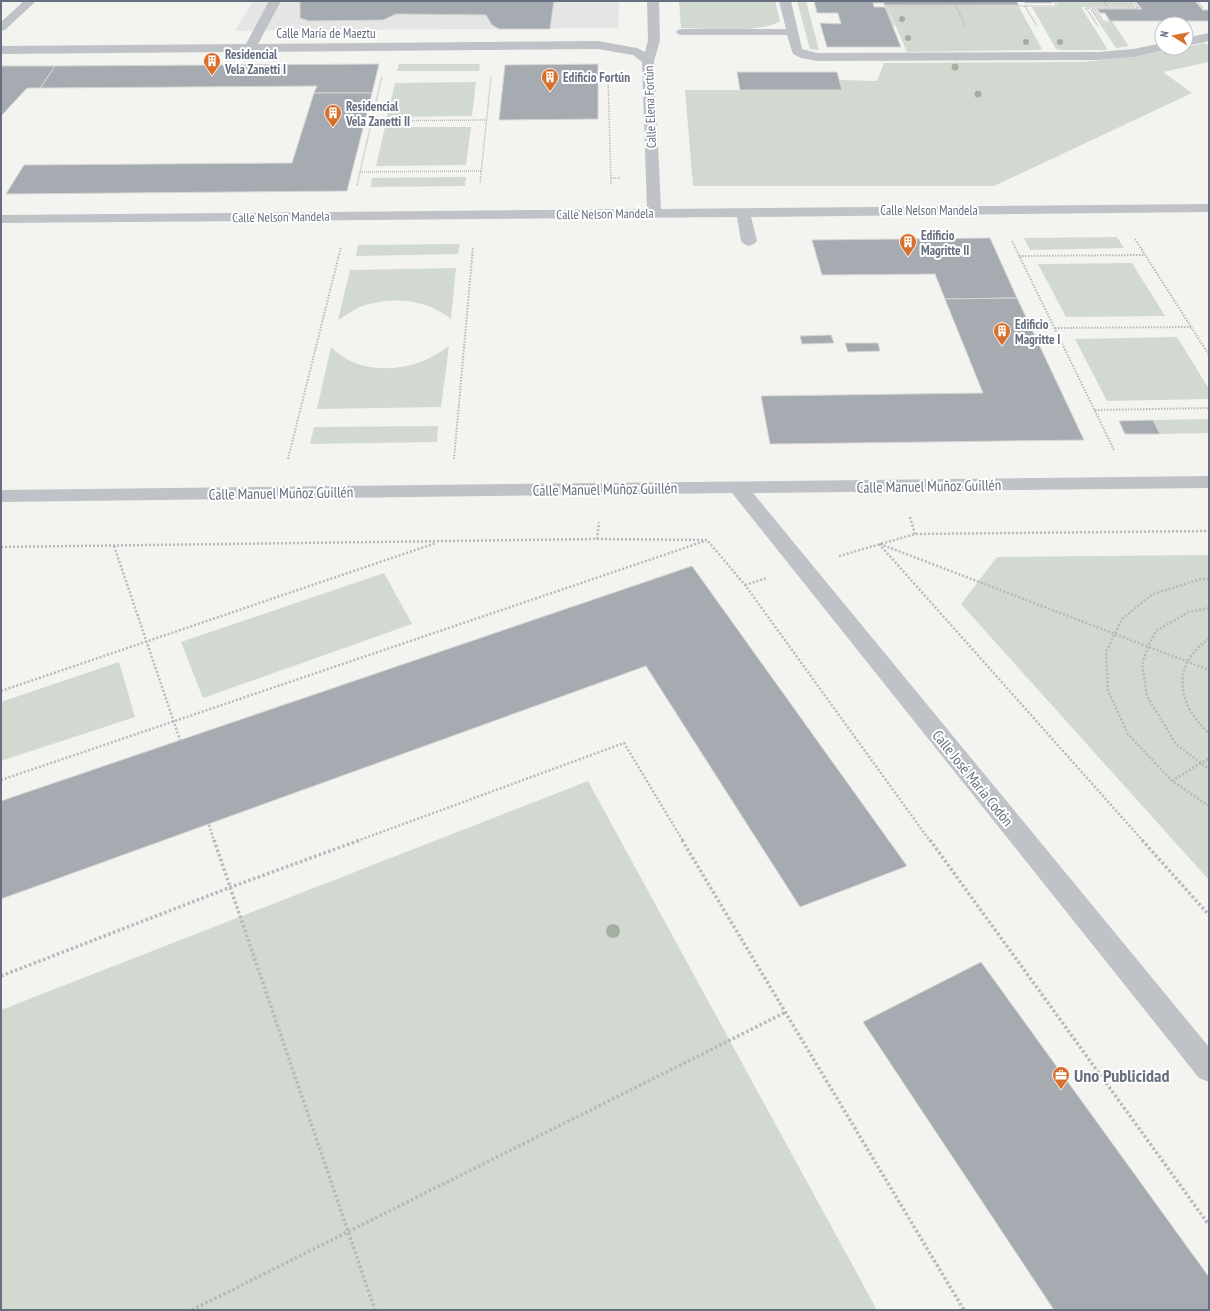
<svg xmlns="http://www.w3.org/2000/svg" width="1210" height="1311" font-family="'PT Sans Narrow',sans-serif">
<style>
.built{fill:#e4e5e4}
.green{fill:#d2d9d0}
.building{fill:#a6abb2;stroke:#d5d5d3}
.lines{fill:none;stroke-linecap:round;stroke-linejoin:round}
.path-far3{stroke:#b7b9bc;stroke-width:1.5;stroke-dasharray:1 1;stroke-linecap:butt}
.path-far2{stroke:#b7b9bc;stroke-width:2;stroke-dasharray:1.5 1.5;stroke-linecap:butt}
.path-far1{stroke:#b7b9bc;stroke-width:2.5;stroke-dasharray:2 2;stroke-linecap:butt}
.path{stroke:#b7b9bc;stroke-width:3.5;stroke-dasharray:2.5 2.5;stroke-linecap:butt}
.minor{fill:#bfc2c6;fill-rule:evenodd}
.tree{fill:#a4afa2}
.labels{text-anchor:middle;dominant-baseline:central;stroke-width:4;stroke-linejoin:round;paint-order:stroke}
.far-street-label{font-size:13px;fill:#656f80;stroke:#fff}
.far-poi-label{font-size:13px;font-weight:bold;fill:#656f80;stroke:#fff;text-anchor:start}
.street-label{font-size:15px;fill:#656f80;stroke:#fff}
.near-poi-label{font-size:18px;font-weight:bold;fill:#656f80;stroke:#fff;text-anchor:start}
</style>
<rect width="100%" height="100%" fill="#f3f4f0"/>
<polygon class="built" points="253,1 619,1 618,28 235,31"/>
<g class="green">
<path d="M679 1H775L780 21C761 34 705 28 681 28Z"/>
<polygon points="797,1 806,1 819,50 810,49"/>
<polygon points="1056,1 1131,1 1136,7 1081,7 1108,50 1061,50 1056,49 1032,7 1059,7"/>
<polygon points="887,6 1019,7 1042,49 1038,50 907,52"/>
<polygon points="1090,9 1093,9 1103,23 1113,23 1129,46 1116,48"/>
<polygon points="1204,43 1209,45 1209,62 1163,72 1192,93 994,186 693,186 685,90 842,90 839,80 877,81 884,63 1081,62 1134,57 1179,48 1186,48 1186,47"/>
<polygon points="399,64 480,64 479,71 397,71"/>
<polygon points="476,82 472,116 387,117 395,83"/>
<polygon points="385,127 471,127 466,165 376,166"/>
<polygon points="466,177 465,186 371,187 372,178"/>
<polygon points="1117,237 1124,248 1030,250 1024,238"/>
<polygon points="460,244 458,254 356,256 358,245"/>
<polygon points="1132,263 1165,316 1066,317 1038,264"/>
<path d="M456 268 451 319C426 299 393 296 362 306 354 309 346 315 338 320L350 270Z"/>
<polygon points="1177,337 1209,389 1209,399 1107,401 1075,339"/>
<path d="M449 346 441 407 317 409 331 347C362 379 416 372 449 346Z"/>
<polygon points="1209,419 1209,433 1160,434 1153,420"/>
<polygon points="438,426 437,442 310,444 314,427"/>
<polygon points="1209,555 1209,880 961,604 997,557"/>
<polygon points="384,573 412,624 203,698 181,642"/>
<polygon points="119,662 135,717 1,761 1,702"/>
<polygon points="588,781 877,1310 1,1310 1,1010"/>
</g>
<g class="building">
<polygon points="300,1 554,1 550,29 499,29 492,25 486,15 396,14 383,20 309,21 300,18"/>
<polygon points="814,1 1016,1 1019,5 884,5 884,3 873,3 874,7 885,7 901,47 827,47 820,23 841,24 838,13 817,13"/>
<polygon points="1024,1 1051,1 1052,3 1025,3"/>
<polygon points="1135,1 1195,1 1203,10 1209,10 1209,21 1110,21 1105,13 1100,13 1097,9 1142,9"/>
<polygon points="379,64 372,93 314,93 317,86 40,88 55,66"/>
<polygon points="598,64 598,119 499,120 505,65"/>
<polygon points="1,66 55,66 40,88 27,88 1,116"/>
<polygon points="737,72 837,72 842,90 740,90"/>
<polygon points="314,93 372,93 347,191 6,194 24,165 292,163"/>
<polygon points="990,238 1017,298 945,299 935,274 822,275 812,240"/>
<polygon points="1017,298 1084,440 770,444 761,396 983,393 945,299"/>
<polygon points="831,335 834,343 802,344 800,336"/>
<polygon points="845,343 878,343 880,351 848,352"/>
<polygon points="1153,420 1160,434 1125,434 1119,421"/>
<polygon points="692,566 907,866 800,907 646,666 1,899 1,801"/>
<polygon points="981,962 1209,1277 1209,1310 1054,1310 863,1022"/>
</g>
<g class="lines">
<g class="path-far3">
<polyline points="1103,1 1108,7"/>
<polyline points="1197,1 1203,8"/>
<polyline points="956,6 965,26"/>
<polyline points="1025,6 1037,26"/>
<polyline points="1086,8 1139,8 1133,1"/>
<polyline points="1086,8 1098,26"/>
<polyline points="1094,8 1104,22 1113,22"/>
<polyline points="894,26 886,6 1057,6 1054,1"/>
<polyline points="608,77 611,184"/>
<polyline points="372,121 487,120"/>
<polyline points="360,172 481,171"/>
<polyline points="611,178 620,178"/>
<polyline points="480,183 491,77"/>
<polyline points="357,185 382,76"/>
</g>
<g class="path-far2">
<polyline points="1135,239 1209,355"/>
<polyline points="1012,241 1114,450"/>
<polyline points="1019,256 1144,255"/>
<polyline points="1055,328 1191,327"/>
<polyline points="1095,410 1209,408"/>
<polyline points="288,459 341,247"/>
<polyline points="454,459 473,247"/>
</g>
<g class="path-far1">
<polyline points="910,517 915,534"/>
<polyline points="597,539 599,522"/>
<polyline points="879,544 1143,841"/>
<polyline points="880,544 1209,670"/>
<polyline points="114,546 180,740"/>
<polyline points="1,547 597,539 707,540 745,585 930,841"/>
<polyline points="839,556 915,534 1209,531"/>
<polyline points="1209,579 1201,579 1153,594 1122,619 1106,652 1108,691 1128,734 1172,781 1209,806"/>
<polyline points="745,585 767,578"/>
<polyline points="1209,608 1189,612 1156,631 1148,646 1142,665 1147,696 1176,744 1209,769"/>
<path d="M1209 639C1182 657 1175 683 1191 712 1196 720 1203 727 1209 734"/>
<polyline points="1,691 436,543"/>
<polyline points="1,780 705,541"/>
<polyline points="1172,781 1209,758"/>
<polyline points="209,825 214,841"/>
<polyline points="357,841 624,743 683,841"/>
</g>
<g class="path">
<polyline points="214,840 375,1310"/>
<polyline points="682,840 964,1310"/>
<polyline points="930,840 1209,1225"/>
<polyline points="1142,840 1209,915"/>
<polyline points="1,976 231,887 360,840"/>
<polyline points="192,1310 786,1012"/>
</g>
<g class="minor">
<polygon points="24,1 36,1 5,30 1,31 1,22"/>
<polygon points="269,1 281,1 258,44 598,41 637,48 645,52 648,40 647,1 659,1 660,40 654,61 661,209 1209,204 1209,212 751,217 757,241 754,244 749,246 744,244 741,241 737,217 1,223 1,215 647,209 642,62 633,55 598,49 1,54 1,46 246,44"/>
<polygon points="779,1 791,1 802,49 817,53 1098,52 1134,49 1162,43 1162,48 1167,48 1166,50 1134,57 1098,60 817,61 801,58 793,54 787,35 682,35 678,34 676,32 678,30 682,29 786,29"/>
<polygon points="1209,33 1209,41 1186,46 1186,38"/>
<polygon points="1209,476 1209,488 753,493 1209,1047 1209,1082 1199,1078 732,493 1,502 1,490"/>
</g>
</g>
<g class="tree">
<circle cx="902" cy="19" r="3"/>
<circle cx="908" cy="38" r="3"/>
<circle cx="1026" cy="42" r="3"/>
<circle cx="1060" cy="42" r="3"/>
<circle cx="955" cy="67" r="3.5"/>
<circle cx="978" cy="94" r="3.5"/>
<circle cx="613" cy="931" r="7"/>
</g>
<defs>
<symbol id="building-pin" viewBox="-11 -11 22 30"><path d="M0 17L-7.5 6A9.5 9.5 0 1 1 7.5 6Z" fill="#d8702c" stroke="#fff"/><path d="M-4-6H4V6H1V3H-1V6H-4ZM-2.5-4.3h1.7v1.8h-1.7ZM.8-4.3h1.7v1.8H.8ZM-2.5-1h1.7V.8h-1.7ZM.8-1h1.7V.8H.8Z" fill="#fff"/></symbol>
<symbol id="office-pin" viewBox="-11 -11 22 30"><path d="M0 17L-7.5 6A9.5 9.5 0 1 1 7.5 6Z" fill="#d8702c" stroke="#fff"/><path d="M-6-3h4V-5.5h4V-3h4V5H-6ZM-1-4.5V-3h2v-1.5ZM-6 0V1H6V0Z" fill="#fff"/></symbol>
</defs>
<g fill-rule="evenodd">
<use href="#building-pin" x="202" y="51" width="20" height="27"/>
<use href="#building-pin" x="540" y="67" width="20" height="27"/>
<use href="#building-pin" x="323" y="103" width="20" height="27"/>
<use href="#building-pin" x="898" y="232" width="20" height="27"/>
<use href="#building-pin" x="992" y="321" width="20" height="27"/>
<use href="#office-pin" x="1051" y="1065" width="20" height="27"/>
</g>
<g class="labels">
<g class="far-street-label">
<text x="326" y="33">Calle María de Maeztu</text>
<text transform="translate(650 107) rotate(-92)">Calle Elena Fortún</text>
<text x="929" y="210">Calle Nelson Mandela</text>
<text transform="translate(605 214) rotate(-1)">Calle Nelson Mandela</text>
<text transform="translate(281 217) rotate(-1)">Calle Nelson Mandela</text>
</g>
<g class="far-poi-label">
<text x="225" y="54">Residencial<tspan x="225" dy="15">Vela Zanetti I</tspan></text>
<text x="563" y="77">Edificio Fortún</text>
<text x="346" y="106">Residencial<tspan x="346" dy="15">Vela Zanetti II</tspan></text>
<text x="921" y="235">Edificio<tspan x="921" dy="15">Magritte II</tspan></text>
<text x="1015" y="324">Edificio<tspan x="1015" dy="15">Magritte I</tspan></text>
</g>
<g class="street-label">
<text transform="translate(929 486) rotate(-1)">Calle Manuel Muñoz Guillén</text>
<text transform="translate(605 489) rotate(-1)">Calle Manuel Muñoz Guillén</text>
<text transform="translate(281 493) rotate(-1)">Calle Manuel Muñoz Guillén</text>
<text transform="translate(973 778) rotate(51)">Calle José María Codón</text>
</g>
<g class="near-poi-label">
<text x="1074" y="1075">Uno Publicidad</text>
</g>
</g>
<rect width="1210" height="1311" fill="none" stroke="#656f80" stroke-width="4"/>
<g transform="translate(1174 36) rotate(281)"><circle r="19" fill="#ffffff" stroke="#c1c5cc"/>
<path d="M0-3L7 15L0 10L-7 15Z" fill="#d8702c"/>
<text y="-6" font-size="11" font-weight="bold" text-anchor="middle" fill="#656f80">N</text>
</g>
</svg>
